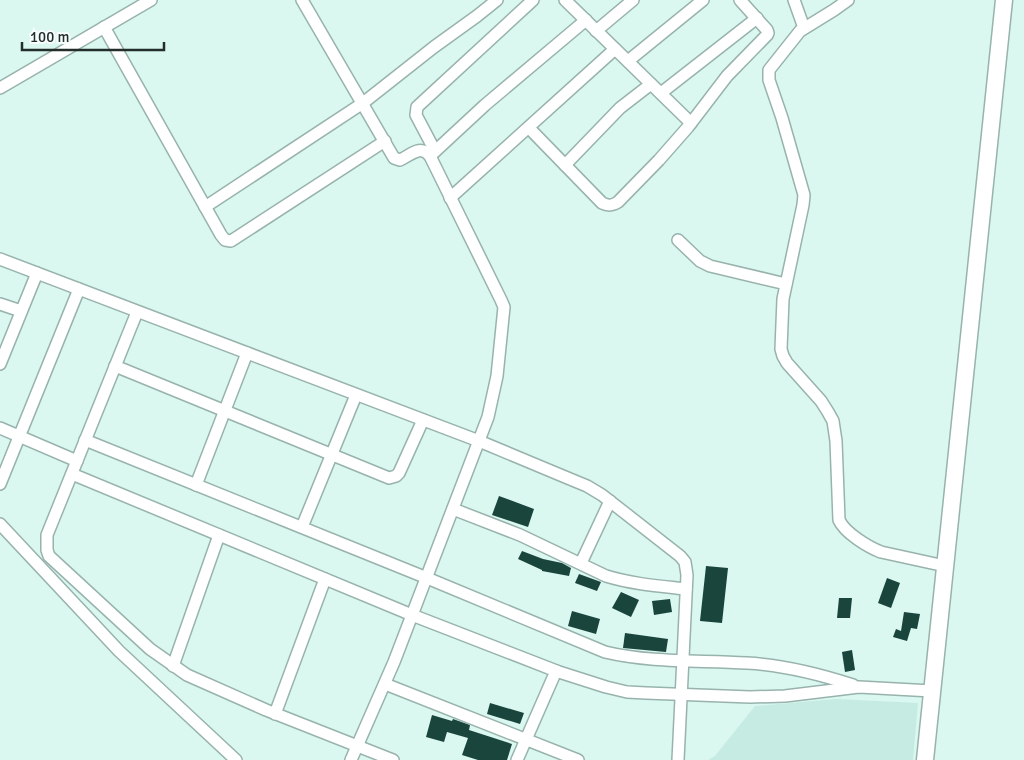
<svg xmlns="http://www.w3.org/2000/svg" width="1024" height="760" font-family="Signika,sans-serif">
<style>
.built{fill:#c6ebe2}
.building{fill:#19453d}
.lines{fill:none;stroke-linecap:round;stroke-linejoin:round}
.minor-casing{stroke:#98b3ad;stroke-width:14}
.highway-casing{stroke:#98b3ad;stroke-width:19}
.minor{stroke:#fff;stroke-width:11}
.highway{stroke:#fff;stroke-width:16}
</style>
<rect width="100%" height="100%" fill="#daf7f0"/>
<polygon class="built" points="836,699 918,703 913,760 708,760 715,756 755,706"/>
<g class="building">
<polygon points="499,496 534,509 528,527 492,515"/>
<polygon points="522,551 543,559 562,563 571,568 569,576 542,571 542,570 518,559"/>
<polygon points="706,566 728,568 722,623 700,621"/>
<polygon points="579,574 601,582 597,591 575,583"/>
<polygon points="887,578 900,583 891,608 878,603"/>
<polygon points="621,592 639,600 631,617 612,608"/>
<polygon points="839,598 852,598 850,618 837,618"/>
<polygon points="670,599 672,612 654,615 652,601"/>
<polygon points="572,611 600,619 596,634 568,626"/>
<polygon points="904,612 920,614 917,629 911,628 907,641 893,637 896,629 901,631"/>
<polygon points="625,633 668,639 666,652 623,648"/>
<polygon points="852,650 855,670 845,672 842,652"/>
<polygon points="490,703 524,713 520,724 487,714"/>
<polygon points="432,715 452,721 453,719 470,725 469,730 512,744 507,760 478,760 462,755 468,738 447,732 444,742 426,737"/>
</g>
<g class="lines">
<defs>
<g id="minor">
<path d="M302 0 394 158 400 160C411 155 420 144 430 156L501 300 504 307 497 376 488 417 394 662 351 760"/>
<polyline points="565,0 691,123"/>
<polyline points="794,0 804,28"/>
<path d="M848 0 834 10 800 31 769 70V80L782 118 804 195 803 205 783 299 781 349 783 356 787 363 821 401 828 412 833 421 836 441 839 520C845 533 868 547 881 552L945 566"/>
<polyline points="104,27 221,235 225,240 231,241 385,141"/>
<polyline points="596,31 633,0"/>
<polyline points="628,61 703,0"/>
<polyline points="0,88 151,0"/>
<polyline points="661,93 757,18"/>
<path d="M529 128 602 203C608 206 612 206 618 202L659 160 688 127 727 76 767 35 768 33 767 30 740 0"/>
<polyline points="435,151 416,115 417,107 533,0"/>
<polyline points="430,156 485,105 586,20"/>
<polyline points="565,165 620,108 651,84"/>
<polyline points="450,198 615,49"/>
<polyline points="205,207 363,103 434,47 477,16 497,0"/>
<polyline points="678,240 700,261 710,266 786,284"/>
<polyline points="0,259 479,441 570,479 587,486 602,495 680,556 685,562 687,575 678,760"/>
<polyline points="0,304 21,311"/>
<polyline points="137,312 47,535 47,550 49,556 150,649 187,675 266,710 393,760"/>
<polyline points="0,364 37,273"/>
<polyline points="115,366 389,478 396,476 399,473 423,420"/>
<polyline points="0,428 77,461"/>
<path d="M85 440 427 578 605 652C651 663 700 660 747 663 783 665 819 674 853 685"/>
<polyline points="72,474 412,615 559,672 606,687 627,692 646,693 750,697 785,696 859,687 932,691"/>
<polyline points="0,484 79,289"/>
<polyline points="196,485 247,353"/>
<path d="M453 509 520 535 606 576C632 584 659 586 686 589"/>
<polyline points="0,524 119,651 236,760"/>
<polyline points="302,527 356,395"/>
<polyline points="581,563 610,501"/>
<polyline points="173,666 219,535"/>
<polyline points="385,684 578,760"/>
<polyline points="275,714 325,579"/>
<polyline points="517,760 556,671"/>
</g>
<polyline id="highway" points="925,760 1004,0"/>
</defs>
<use href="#minor" class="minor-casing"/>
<use href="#highway" class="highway-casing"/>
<use href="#minor" class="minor"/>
<use href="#highway" class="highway"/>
</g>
<path d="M22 42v8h142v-8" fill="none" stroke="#232e2b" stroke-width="2.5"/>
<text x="30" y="42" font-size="15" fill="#232e2b" stroke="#f8fefd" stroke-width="4" paint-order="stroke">100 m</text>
</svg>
